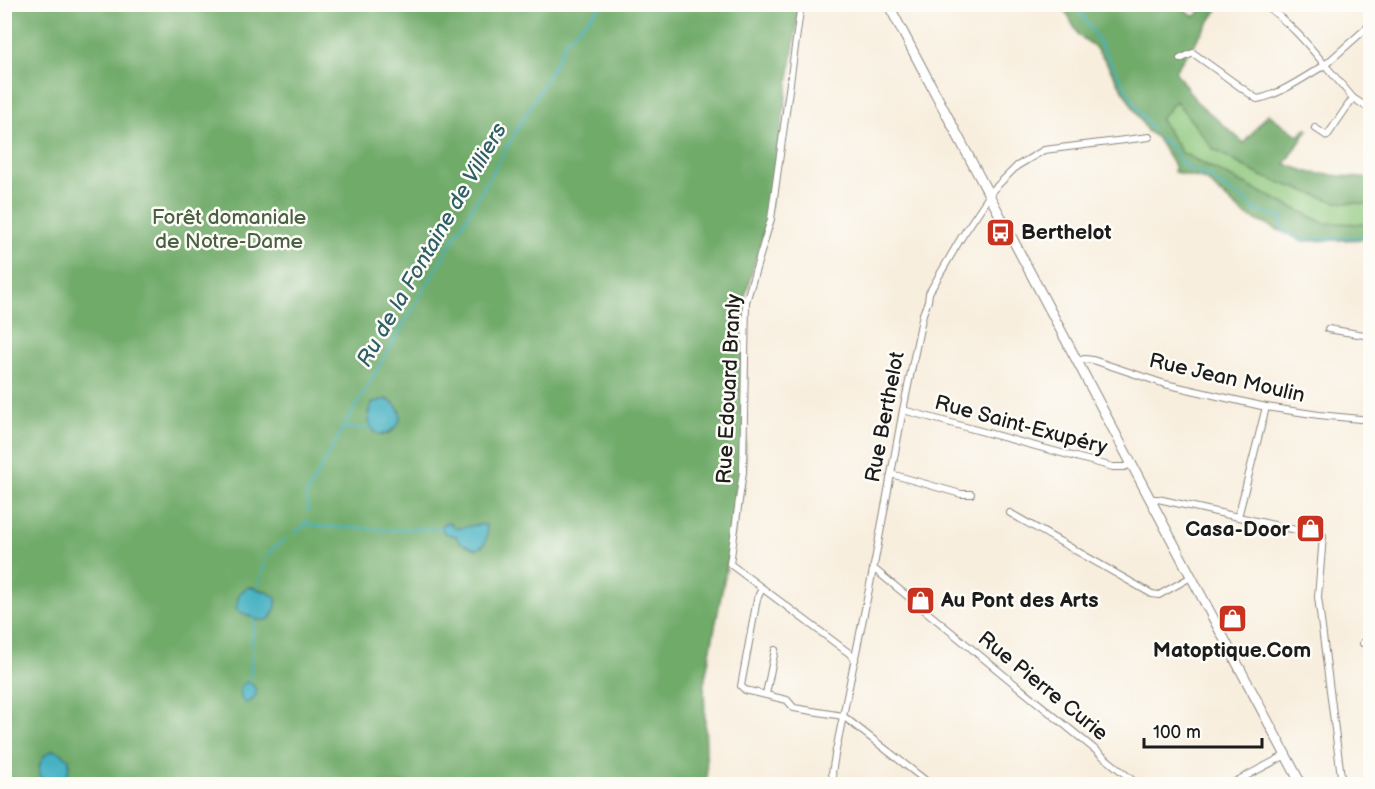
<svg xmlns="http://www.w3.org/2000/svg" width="1375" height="789" font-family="'Balsamiq Sans',sans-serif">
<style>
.green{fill:#8cc67a;stroke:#54714b;stroke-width:1.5}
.forest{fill:#71ab6a;stroke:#466443;stroke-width:1.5;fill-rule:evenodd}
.water{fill:#45b1c2;stroke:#30666f;stroke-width:1.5}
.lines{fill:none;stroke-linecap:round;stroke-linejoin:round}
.stream{stroke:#45b1c2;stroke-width:2}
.street-casing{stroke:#8a857d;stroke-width:8}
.secondary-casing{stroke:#8a857d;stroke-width:11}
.street{stroke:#fff;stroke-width:6}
.secondary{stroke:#fff;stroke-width:9}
.labels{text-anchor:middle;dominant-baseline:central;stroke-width:5;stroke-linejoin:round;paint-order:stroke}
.park-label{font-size:21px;fill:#496042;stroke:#fdfcf7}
.poi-label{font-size:21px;font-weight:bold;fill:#1c1c1c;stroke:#fdfcf7;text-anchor:start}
.street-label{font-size:21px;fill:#1c1c1c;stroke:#fdfcf7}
.water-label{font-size:22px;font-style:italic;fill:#2e5f67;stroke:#fdfcf7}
</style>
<rect width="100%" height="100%" fill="#fdfcf7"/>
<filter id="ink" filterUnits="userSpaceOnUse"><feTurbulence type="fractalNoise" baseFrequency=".0167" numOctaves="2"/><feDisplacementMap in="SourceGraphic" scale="12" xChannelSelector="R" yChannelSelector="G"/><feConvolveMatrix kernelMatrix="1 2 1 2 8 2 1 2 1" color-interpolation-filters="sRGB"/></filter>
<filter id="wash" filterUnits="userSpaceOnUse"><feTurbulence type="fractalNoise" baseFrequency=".008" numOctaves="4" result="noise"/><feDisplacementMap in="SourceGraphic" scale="24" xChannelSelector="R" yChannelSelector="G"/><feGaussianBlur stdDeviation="1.35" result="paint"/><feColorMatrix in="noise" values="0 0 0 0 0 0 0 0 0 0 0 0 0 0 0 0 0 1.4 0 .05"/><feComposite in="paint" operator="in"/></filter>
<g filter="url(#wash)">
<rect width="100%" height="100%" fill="#f8eede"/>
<polygon class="green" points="1176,100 1213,149 1261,176 1336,202 1370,204 1370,224 1324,223 1240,182 1182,153 1160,119"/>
<g class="forest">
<path d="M5 5H800L768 217 744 300 745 472 704 684 707 784H5ZM386 399 393 402 400 411 393 431 382 436 368 413 372 403ZM451 524 454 528C466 530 474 522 486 525 487 532 487 541 482 547L452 534ZM252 587 268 592 276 605 271 617Z"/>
<polygon points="1062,5 1177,5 1195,17 1205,5 1221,5 1175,71 1196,101 1244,143 1268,114 1299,136 1306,128 1308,130 1285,164 1311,173 1370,179 1370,204 1336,202 1261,176 1213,149 1176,101 1160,119 1182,153 1240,182 1324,223 1370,224 1370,239 1303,241 1245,215 1206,180 1174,172 1175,167 1156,137 1147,131 1106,62 1094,46 1079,36"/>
</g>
<g class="water">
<path d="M386 399C410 410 402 431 379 435 367 427 366 416 372 403Z"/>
<path d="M448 522 451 524 454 528C465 530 474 522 486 525 488 535 487 546 476 549L459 542 456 536 444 533 442 527 444 523Z"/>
<path d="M248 587 268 592 276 598C278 606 273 614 268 620H258L238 611 236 609 239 594Z"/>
<path d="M247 682C260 687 259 699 246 703L242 700 240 692 241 686Z"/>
<path d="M53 750 61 753 69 759V768L65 780C63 781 57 784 55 784 37 786 32 759 53 750Z"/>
</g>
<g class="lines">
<g class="stream">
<polyline points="1075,4 1098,40 1137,108 1153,130"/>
<path d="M1161 137V142L1166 141V143C1174 148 1179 157 1182 165H1188L1190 171 1198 170 1201 176 1209 174C1219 192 1244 193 1255 210L1282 217V230L1304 240 1370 237"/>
<polyline points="344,428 371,428"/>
<polyline points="308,511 306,495 343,428 479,196 558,58 565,41 603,4"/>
<path d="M305 524C324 528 343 527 362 528 371 529 381 531 390 530 408 529 424 528 442 528"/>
<polyline points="294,534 302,528 307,520"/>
<polyline points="256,590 269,552 285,539"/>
<polyline points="250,683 254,617"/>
</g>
</g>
</g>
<g filter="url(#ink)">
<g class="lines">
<defs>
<g id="street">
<polyline points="801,4 771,219 746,302 743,472 730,564 849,653 855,660"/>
<path d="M1263 4C1288 21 1306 42 1325 65L1370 25"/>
<path d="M1180 59 1193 53 1257 99C1278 96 1306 76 1325 65L1353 98 1370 109"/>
<polyline points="1315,128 1327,136 1353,98"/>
<polyline points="1328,329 1370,336"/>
<polyline points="1077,361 1085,359 1093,360 1165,384 1266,407 1319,415 1370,420"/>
<polyline points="903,410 1113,467 1124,467 1131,464"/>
<polyline points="891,474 961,494 971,494"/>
<polyline points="1150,499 1158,499 1323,536 1318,597 1342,784"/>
<polyline points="1010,513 1152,594 1159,595 1191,577"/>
<polyline points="1238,517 1266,407"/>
<polyline points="873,568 1137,784"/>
<polyline points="762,588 757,599 741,686 745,690 787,700 794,708 843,716 930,784"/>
<polyline points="1363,643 1370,645"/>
<polyline points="766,694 775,650"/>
<polyline points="835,784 832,773 835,755 875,560 903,410 923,314 928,301 929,293 961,238 993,190 1017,166 1044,150 1149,137"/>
<polyline points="1231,784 1286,755"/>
</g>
<polyline id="secondary" points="888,4 1301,784"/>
</defs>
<use href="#street" class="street-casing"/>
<use href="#secondary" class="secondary-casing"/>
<use href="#street" class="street"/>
<use href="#secondary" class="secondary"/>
</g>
</g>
<defs>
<symbol id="bus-square" viewBox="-11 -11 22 22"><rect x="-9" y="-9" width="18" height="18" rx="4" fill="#c8321e" stroke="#fdfcf7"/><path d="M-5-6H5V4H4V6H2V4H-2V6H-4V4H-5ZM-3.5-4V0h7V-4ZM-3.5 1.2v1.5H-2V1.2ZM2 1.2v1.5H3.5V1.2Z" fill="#fff"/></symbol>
<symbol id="shop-square" viewBox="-11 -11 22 22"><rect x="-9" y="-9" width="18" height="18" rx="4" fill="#c8321e" stroke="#fdfcf7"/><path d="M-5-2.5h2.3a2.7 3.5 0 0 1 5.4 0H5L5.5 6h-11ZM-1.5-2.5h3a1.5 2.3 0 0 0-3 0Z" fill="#fff"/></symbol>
</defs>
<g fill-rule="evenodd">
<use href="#bus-square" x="984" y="216" width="33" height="33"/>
<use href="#shop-square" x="1294" y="512" width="33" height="33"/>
<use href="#shop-square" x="904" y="584" width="33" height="33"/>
<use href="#shop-square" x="1216" y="602" width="33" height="33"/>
</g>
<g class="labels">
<g class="park-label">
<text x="229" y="217">Forêt domaniale<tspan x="229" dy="24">de Notre-Dame</tspan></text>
</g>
<g class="poi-label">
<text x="1021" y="232">Berthelot</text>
<text x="1290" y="529" text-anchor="end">Casa-Door</text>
<text x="941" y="600">Au Pont des Arts</text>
<text x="1232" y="650" text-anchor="middle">Matoptique.Com</text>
</g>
<g class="street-label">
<text transform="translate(1227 378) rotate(13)">Rue Jean Moulin</text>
<text transform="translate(729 389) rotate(-87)">Rue Edouard Branly</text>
<text transform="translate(885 417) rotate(-79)">Rue Berthelot</text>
<text transform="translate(1021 425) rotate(15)">Rue Saint-Exupéry</text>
<text transform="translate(1043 686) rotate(39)">Rue Pierre Curie</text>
</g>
<g class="water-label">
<text transform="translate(432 245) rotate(-60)">Ru de la Fontaine de Villiers</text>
</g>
</g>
<rect width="1375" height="789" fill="none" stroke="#fdfcf7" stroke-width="24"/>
<path d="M1144 738v9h118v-9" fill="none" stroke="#1c1c1c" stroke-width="3"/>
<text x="1153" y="738" font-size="18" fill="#1c1c1c" stroke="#fdfcf7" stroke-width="4.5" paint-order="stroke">100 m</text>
</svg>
